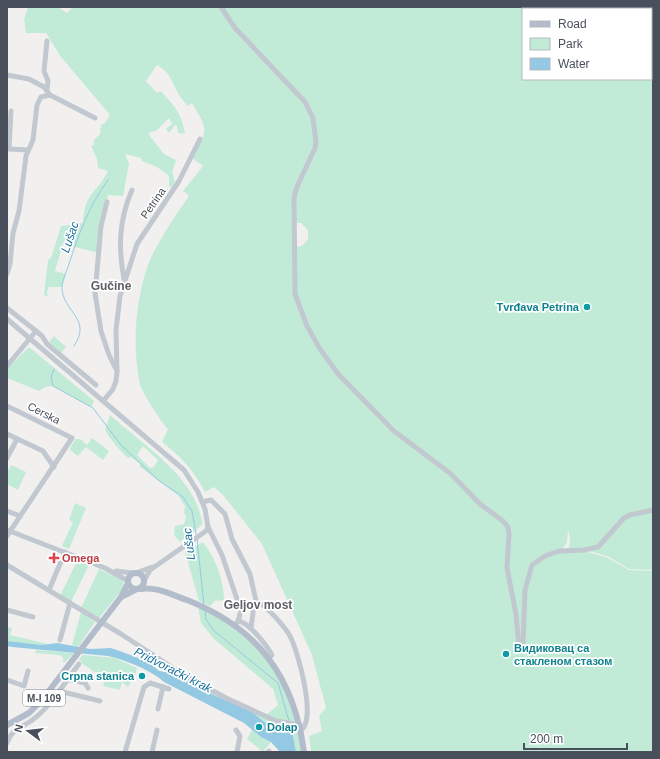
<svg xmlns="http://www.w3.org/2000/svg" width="660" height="759" font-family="Arial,sans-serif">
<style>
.green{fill:#c2ebd7;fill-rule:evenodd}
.water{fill:#94c9e3}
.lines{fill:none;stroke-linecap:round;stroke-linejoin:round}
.stream{stroke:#94c9e3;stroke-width:1}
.minor{stroke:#c1c8d0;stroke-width:5}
.major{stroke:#b2bccb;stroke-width:6}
.culture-dot{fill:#0f9aa8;stroke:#fff;stroke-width:1.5}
.health-dot{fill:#e0444e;stroke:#fff;stroke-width:1.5}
.labels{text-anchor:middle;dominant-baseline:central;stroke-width:3.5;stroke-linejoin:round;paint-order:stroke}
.shield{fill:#fff;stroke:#80848c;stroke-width:1}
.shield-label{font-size:10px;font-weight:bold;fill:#49505b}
.street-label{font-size:11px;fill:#49505b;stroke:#fff}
.culture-label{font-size:11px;font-weight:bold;fill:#0d838f;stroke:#fff;text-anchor:end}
.health-label{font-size:11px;font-weight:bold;fill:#be3a42;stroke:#fff;text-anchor:start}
.water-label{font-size:12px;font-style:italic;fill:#1b719c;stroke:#fff}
.neighbourhood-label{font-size:12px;font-weight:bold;fill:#5d5f63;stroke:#fff}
</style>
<rect width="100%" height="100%" fill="#f2f0ef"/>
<g class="green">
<path d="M28 7H58L67 13 73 7H221L235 28 310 110 316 142 296 187 295 294 307 326 338 375 393 432 429 457 507 527 506 558 520 649 526 590 536 562 563 551H584L606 557 629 570 653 571V752H311L309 736 322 731 319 716 326 708 312 655 262 544 223 495 214 487 205 492C193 469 182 458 162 442L168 429C162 424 142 392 140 385 132 348 135 301 148 265 157 242 175 216 189 196L183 191 203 166 192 158C208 129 209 132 192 103L188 106C185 102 180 98 178 93 171 81 170 72 157 65L146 81 157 93 161 91C174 106 182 113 185 134L178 133 177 126 175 125 169 133 166 129 172 124 169 118 156 131 150 132 149 135 164 154 176 160 172 172 175 181 171 188 169 186V176L157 167 142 161 141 158 125 154 129 164 123 196 108 195 99 253 63 244 55 271 66 274 62 287H49L47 292 48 297 44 295 48 260 51 258 61 226 83 223C84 193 97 193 108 171L98 168 97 159 91 146 94 145V140L100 134 101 125 105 123 110 115 61 57 46 33H26L24 19Z"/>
<path d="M222 7H653V509L629 515 597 547 569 549 570 537 568 530 567 542 563 548 538 559 528 573 522 647 507 568 508 527 480 504 451 473 409 442 339 374 308 325 296 294 295 247 302 246 308 239V230L301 223H294L295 197 316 148 311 110 235 28ZM523 9H651V79H523Z"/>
<polygon points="54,336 66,347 61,353 49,342"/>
<polygon points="29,347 94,401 91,407 53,386 45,387 39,391 7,378 7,369"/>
<path d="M110 415C140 442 186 471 199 510 200 515 203 520 202 525L180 542 174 535 175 526 184 524 186 517 184 513 185 506 178 495 140 467V464L131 457 128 458C119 450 111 440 105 430ZM143 446 158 460 153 468H150L137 455Z"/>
<polygon points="92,438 109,451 103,460 86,447 78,456 70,450 71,446 76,439 80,439 87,445"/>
<polygon points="11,465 26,472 18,490 7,484 7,473"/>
<polygon points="75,503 86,508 69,549 62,546 73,522 69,520"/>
<polygon points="653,510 653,570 629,569 607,556 586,550 593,549 624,519"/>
<path d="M203 542C216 560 223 577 224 600L215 601 210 606 199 601 185 552Z"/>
<polygon points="78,559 89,565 71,602 60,596"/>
<polygon points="99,569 120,579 124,583 122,590 99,618 97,618 81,608"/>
<path d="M198 607C229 621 270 654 283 686 288 697 291 709 295 721L293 723 265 716 278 705 273 689 213 638 201 623Z"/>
<polygon points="81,612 95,622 78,647 72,645"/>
<polygon points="7,627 12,628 10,635 48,644 43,645 7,641"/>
<polygon points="36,650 74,653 65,662 63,662 63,657 59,655 35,653"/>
<polygon points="83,655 115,658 137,668 133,682 131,682 128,687 122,682 120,690 103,686 106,675 92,671 91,669 84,665 79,659"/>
<polygon points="163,663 183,675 288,725 286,732 283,733 263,721 251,711 204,691 164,671"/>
<polygon points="291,725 298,728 302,752 296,752"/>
<polygon points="252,730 261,737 271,742 263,752 247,739"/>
</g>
<path class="water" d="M7 641 42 645 57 643 90 649 111 648 117 650 149 662 159 671 167 672 204 691 251 711 263 721 283 733 286 732 288 725H291L296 752H280L271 742 261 737 244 723 164 682C153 671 123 659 108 656L12 647 7 646Z"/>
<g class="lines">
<g class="stream">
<path d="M74 346C93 318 62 312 62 287 62 280 67 271 69 264 79 233 89 206 108 180"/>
<polyline points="54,369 51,377 53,386 93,408 121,445 158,480 183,497 192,511 196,534"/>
<polyline points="197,539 204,606"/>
<polyline points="205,611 206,619 213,630 278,683 289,721"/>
</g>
<g class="minor">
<polyline points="221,7 235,28 305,102 313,118 316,142 315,148 297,187 294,197 295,294 307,326 320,349 339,375 394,431 451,474 480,504 503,521 508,527 509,534 507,568 516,614 519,648 522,648 523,645 525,590 532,565 545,556 559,551 584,550 598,547 624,518 630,515 653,510"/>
<polyline points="47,41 44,71 48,81 47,89"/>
<polyline points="7,75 29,79 44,87 50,95 95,118"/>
<polyline points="11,111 9,149 28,150"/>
<polyline points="107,202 101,226 95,293 101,331 109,355 117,371"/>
<polyline points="7,274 10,264 13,233 19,211 26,156 33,140 37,105 41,97 50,95"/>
<path d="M124 279C118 247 119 220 132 190"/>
<polyline points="7,308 36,331 7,366"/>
<polyline points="7,319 184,470 198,492 205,509 208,527 222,555 241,611 238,621 235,625"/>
<polyline points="36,331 42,336 47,344 96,385"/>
<polyline points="104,400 113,389 116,381 117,372 116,330 120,296 137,244 179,181 200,139"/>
<polyline points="7,406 72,438 7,536"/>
<polyline points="7,434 43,451 54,467"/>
<polyline points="7,458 17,439"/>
<polyline points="202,502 211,500 225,514 232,539 250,574 256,601"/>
<polyline points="7,511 20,516"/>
<polyline points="7,530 105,568 128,581"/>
<polyline points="7,565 121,634 184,675 226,698 276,721 300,725"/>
<polyline points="116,571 133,573"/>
<polyline points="136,573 152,567"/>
<polyline points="145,579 150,570 206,531 208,527"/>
<polyline points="49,590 65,552"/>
<polyline points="7,610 33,617"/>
<path d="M238 621C249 622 267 646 272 655L269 658"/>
<path d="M251 628 254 605 256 601C266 605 285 627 290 636 298 651 317 720 301 730"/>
<polyline points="60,640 70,603"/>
<polyline points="67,679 85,683 88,688"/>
<polyline points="7,680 24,686 28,671"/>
<polyline points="59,691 100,701"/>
<polyline points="158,709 163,687"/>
<polyline points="236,730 240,736 237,752"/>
<path d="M7 743C11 730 20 728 31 721 51 707 64 683 79 664"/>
<polyline points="125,752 144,687 150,683 169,689"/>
<polyline points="152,752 157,730"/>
<polyline points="268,752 269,751"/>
</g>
<g class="major">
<circle cx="136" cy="581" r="8"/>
<polyline points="128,583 121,597 135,590"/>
<path d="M140 589C156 586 172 595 187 600 258 628 294 677 304 752"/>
<polyline points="7,725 29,713 42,700 121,597"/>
</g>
</g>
<g class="culture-dot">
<circle cx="587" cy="307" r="4"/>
<circle cx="506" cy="654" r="4"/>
<circle cx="142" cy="676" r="4"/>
<circle cx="259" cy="727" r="4"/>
</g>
<path class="health-dot" d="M52 552h4v4h4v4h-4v4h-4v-4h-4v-4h4z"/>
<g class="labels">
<rect class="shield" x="23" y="690" width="42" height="16" rx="3"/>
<g class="shield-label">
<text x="44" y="698">M-I 109</text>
</g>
<g class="street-label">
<text transform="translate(153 203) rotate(-55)">Petrina</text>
<text transform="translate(44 413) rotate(27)">Cerska</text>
</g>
<g class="culture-label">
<text x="579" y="307">Tvrđava Petrina</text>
<text x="514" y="648" text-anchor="start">Видиковац са<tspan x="514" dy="13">стакленом стазом</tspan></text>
<text x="134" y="676">Crpna stanica</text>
<text x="267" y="727" text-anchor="start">Dolap</text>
</g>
<g class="health-label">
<text x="62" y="558">Omega</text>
</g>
<g class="water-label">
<text transform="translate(70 237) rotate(-71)">Lušac</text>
<text transform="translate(189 544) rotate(-97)">Lušac</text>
<text transform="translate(173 670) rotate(27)">Pridvorački krak</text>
</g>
<g class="neighbourhood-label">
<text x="111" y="286">Gučine</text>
<text x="258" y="605">Geljov most</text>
</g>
</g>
<rect width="660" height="759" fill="none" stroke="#49505b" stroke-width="16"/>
<rect x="522" y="8" width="130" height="72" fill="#ffffff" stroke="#b6b9bd"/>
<rect x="530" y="21" width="20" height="6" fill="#b2bccb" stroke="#b6b9bd"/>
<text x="558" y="28" font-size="12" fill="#49505b">Road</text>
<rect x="530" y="38" width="20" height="12" fill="#c2ebd7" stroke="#b6b9bd"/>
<text x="558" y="48" font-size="12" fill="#49505b">Park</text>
<rect x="530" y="58" width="20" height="12" fill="#94c9e3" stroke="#b6b9bd"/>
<text x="558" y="68" font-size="12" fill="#49505b">Water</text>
<g transform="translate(28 731) rotate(285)" stroke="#ffffff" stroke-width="3" paint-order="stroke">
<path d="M0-3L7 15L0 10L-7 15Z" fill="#49505b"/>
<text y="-6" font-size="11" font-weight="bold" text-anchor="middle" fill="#49505b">N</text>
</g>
<path d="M524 743v6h103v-6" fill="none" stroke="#49505b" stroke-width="2"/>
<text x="530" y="743" font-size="12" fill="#49505b" stroke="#ffffff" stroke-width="3" paint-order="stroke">200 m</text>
</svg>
